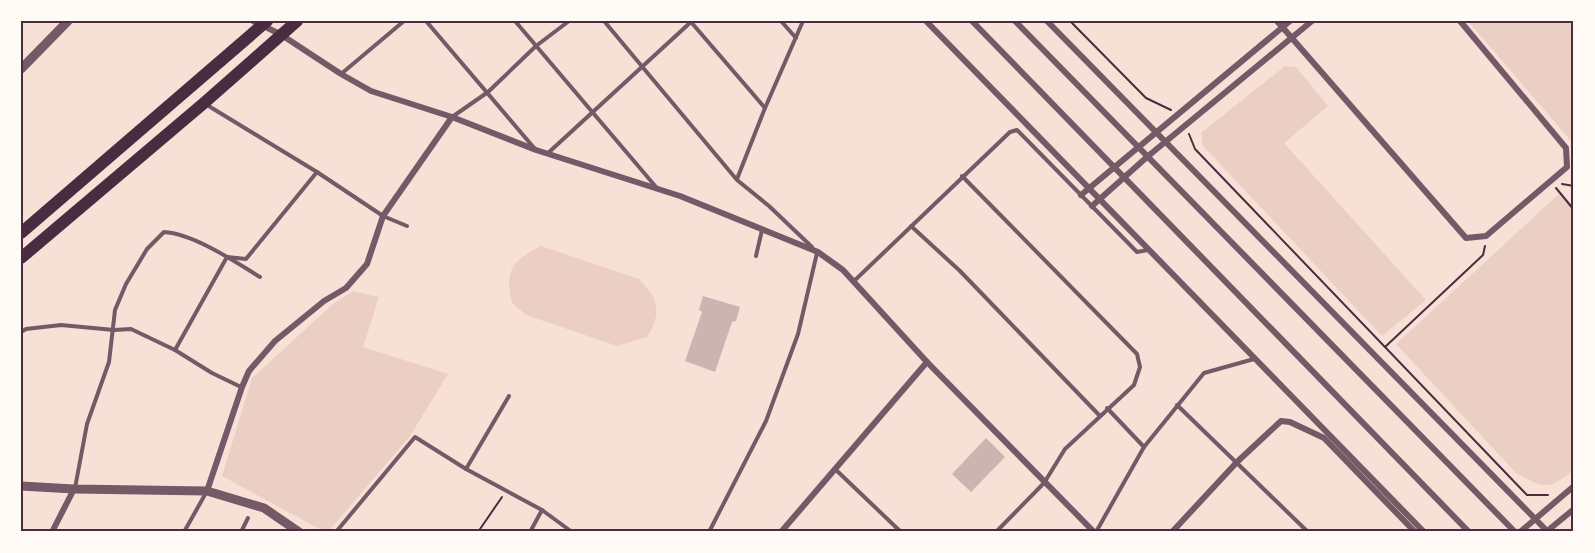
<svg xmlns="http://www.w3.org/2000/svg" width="1595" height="553" font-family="Lora,serif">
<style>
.green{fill:#ebcfc5}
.building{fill:#ccb4b1}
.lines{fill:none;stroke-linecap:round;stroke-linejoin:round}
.path{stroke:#4a2c40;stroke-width:2}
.service{stroke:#755966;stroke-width:4}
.minor{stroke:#755966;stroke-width:6}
.tertiary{stroke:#755966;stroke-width:9}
.primary{stroke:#4a2c40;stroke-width:12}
.neatline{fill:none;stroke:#4a2c40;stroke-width:2}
</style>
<rect width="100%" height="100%" fill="#f7e1d7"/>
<g class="green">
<polygon points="1468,21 1574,21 1574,147 1571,141"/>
<polygon points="1285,66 1296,67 1328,106 1284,143 1426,300 1382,336 1203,146 1201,133"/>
<path d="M1561 192 1574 207V469C1549 491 1544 489 1516 473L1396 344Z"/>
<path d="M541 246 639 279C659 300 662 312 647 337L617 346 526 315 512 303C504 271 512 260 541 246Z"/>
<polygon points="353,291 379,297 363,347 448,374 410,436 328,532 325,532 222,476 252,378 333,304"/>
</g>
<g class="building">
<polygon points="703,296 740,307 736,321 732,322 715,372 685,361 702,312 699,310"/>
<polygon points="986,438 1005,457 971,492 952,474"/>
</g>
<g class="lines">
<g class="path">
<polyline points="1070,21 1146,98 1171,110"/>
<polyline points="1189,134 1195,149 1527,495 1548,495"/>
<polyline points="1562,184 1574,186"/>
<polyline points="1556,188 1574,210"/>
<polyline points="1385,347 1483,255 1485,246"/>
<polyline points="478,532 502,497"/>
</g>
<g class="service">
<polyline points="426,21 535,149"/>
<polyline points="515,21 656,187"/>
<polyline points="604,21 737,180 769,206 812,247"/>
<polyline points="781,21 796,38"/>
<polyline points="691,22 765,108"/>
<polyline points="341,74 404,21"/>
<polyline points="207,105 317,172 383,216 407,226"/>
<polyline points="452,117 488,92 536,46 569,21"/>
<polyline points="547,154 692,21"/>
<polyline points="962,176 1137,354 1140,367 1134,385 1065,449 1044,483 996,532"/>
<polyline points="737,179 765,108 803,21"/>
<polyline points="911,226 960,271 1100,416"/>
<polyline points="756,256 762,230"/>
<polyline points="853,282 1010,132 1017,130 1137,252 1148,250"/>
<polyline points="21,332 26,329 61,325 114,330 131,329 175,350 212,373 241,387"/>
<polyline points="175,350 227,257 246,259 317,172"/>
<polyline points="1177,405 1308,532"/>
<polyline points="1107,408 1144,447"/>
<polyline points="466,469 509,396"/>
<polyline points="835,469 901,532"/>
<path d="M75 488 87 424 109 362 115 310 126 284 147 249 164 232C194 234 234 261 260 277"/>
<polyline points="184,532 207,491"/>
<polyline points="241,532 248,518"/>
<polyline points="336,532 415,437 466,469 542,510 572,532"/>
<polyline points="530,532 542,510"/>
<polyline points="709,532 766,421 798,334 817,253"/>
<polyline points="1096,532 1144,447 1204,373 1254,359"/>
</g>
<g class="minor">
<polyline points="253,21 280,34 341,74 371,91 452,117 536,150 680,196 818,252 843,270 927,362 1094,532"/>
<polyline points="926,21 1424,532"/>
<polyline points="972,21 1469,532"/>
<polyline points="1015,21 1515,532"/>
<polyline points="1047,21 1548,532"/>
<polyline points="1277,21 1466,238 1486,236 1567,167 1566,148 1460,21"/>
<polyline points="1081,195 1290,21"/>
<polyline points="1092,206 1147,157 1312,21"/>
<polyline points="207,491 242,387 249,371 275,341 324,301 346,288 367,264 383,216 452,117"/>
<polyline points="52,532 74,489"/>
<polyline points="781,532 927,362"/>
<polyline points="1172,532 1237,462 1281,421 1290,422 1324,438 1415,532"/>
<polyline points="1520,532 1574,486"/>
<polyline points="1546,532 1574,509"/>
</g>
<g class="tertiary">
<polyline points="21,69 68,21"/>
<polyline points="21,486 74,489 207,491 264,508 299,532"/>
</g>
<g class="primary">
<polyline points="21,233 267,21"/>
<polyline points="21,258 204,103 297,21"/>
</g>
</g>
<rect width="1595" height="553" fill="none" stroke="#fffaf5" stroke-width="45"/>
<rect x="22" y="22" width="1550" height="508" class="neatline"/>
</svg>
